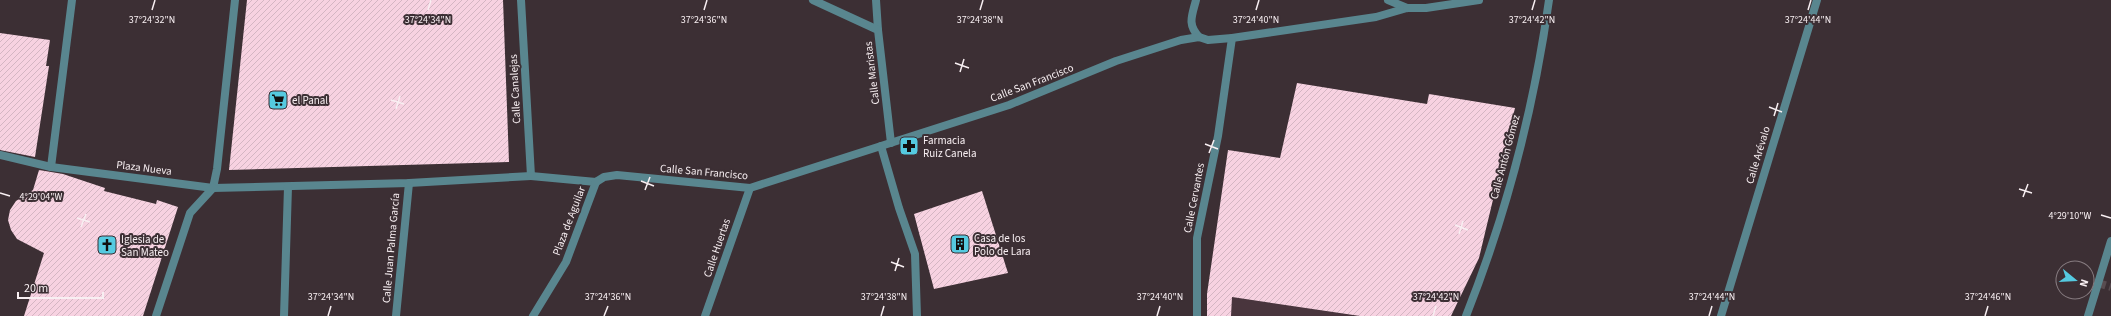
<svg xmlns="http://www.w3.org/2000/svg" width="2111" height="316" font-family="'Source Sans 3',sans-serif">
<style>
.built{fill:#49353d}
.building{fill:url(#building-hatch)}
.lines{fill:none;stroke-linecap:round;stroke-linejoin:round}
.pedestrian-tunnel{stroke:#584c50;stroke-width:8;stroke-dasharray:8 4;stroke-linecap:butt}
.pedestrian{stroke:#59868f;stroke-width:8}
.minor{stroke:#59868f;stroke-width:8}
.tertiary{stroke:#59868f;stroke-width:8}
.ticks{fill:none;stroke:#f8eff2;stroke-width:1.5}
.labels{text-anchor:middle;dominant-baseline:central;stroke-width:4;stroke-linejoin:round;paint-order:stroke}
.street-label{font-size:11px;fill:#f8eff2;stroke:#3c2f34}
.poi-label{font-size:11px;fill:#f8eff2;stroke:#3c2f34;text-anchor:start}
.ticks-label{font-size:10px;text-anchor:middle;fill:#f8eff2;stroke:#3c2f34;stroke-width:4;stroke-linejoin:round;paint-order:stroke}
</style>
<defs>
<pattern id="building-hatch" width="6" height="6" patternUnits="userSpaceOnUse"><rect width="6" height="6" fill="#f7d2e1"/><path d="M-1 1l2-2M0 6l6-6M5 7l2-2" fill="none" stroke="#d4b6c3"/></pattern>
</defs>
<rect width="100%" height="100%" fill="#3c2f34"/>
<polygon class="built" points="1232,297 1359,316 1207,316"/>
<g class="building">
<polygon points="247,0 503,0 509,162 229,170"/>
<polygon points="0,33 50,40 46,66 49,66 35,157 0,150"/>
<polygon points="1297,83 1427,104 1429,94 1515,108 1479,258 1451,316 1360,316 1232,297 1231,316 1207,316 1207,294 1228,150 1280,158"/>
<polygon points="39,170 63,174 105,188 104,191 156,204 157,200 178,207 143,316 24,316 44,253 17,239 11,230 8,220 10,210 16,201 33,190"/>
<polygon points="982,191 1008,273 934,289 914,214"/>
</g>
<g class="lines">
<polyline class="pedestrian-tunnel" points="2098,283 2111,287"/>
<g class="pedestrian">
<polyline points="876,0 878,30"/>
<polyline points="0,155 51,167 213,188 409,183 531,176 521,0"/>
<polyline points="51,167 72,0"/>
<polyline points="213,188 217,169 235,0"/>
<polyline points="156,316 190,213 213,188"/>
<polyline points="284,316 288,187"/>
<polyline points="396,316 409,183"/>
<polyline points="705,316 750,188"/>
</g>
<g class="minor">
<polyline points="813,0 878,30 891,143"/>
<path d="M1196 0C1192 16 1187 24 1199 37"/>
<polyline points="1388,0 1407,8"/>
<polyline points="881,146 899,208 915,254 917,316"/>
<polyline points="531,176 596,182"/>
<polyline points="596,182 604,177 617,175 750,188 1009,105 1116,61 1181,40 1199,37 1208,40 1232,38 1376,17 1407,8"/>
<polyline points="533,316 566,262 596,182"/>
<polyline points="1197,316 1197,238 1218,136 1232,38"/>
<path d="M1466 316C1506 215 1534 108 1549 0"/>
<polyline points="1721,316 1817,0"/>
<polyline points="2088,316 2111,241"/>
</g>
<polyline class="tertiary" points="1407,8 1426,8 1479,0"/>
</g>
<path class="ticks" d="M152 10 155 0M428 10 431 0M704 10 707 0M980 10 983 0M1256 10 1259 0M1532 10 1535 0M1808 10 1811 0M955 63 969 68M960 72 964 59M391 100 404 104M1769 107 1782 112M396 109 400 96M1774 116 1778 103M1205 144 1218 149M1209 153 1214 140M641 181 654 186M2019 189 2032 193M645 190 650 177M0 193 10 196M2023 197 2028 184M2101 215 2111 218M77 218 90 222M1455 225 1468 230M81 227 86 214M1459 234 1463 221M891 262 904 267M895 271 899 258M328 316 331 306M604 316 608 306M881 316 884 306M1157 316 1160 306M1433 316 1436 306M1709 316 1712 306M1985 316 1988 306"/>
<defs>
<symbol id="supermarket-square" viewBox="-11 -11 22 22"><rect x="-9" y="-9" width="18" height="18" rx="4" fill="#55cae0" stroke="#3c2f34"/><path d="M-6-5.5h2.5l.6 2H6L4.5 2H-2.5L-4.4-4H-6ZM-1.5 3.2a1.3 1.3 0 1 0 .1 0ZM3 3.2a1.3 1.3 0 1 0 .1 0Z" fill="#111"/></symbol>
<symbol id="pharmacy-square" viewBox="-11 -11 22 22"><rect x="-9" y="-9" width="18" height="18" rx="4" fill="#55cae0" stroke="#3c2f34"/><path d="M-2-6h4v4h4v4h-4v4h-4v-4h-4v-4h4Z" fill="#111"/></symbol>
<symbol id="building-square" viewBox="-11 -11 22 22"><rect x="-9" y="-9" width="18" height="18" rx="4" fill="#55cae0" stroke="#3c2f34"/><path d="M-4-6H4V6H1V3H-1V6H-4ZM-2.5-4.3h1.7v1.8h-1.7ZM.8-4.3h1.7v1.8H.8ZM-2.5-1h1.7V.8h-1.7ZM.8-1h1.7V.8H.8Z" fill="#111"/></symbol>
<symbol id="church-square" viewBox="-11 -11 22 22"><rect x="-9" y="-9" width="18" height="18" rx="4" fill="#55cae0" stroke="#3c2f34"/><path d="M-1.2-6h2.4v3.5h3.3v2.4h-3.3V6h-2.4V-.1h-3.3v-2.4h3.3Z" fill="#111"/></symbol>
</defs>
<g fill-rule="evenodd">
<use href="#supermarket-square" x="267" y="89" width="22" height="22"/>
<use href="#pharmacy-square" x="898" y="135" width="22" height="22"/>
<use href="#building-square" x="949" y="233" width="22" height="22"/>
<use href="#church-square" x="96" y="234" width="22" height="22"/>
</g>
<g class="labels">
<g class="street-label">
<text transform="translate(872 73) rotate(-97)">Calle Maristas</text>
<text transform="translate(1032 83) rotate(-21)">Calle San Francisco</text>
<text transform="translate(515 89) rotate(-93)">Calle Canalejas</text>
<text transform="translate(1758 155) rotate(-73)">Calle Arévalo</text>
<text transform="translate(1505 157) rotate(-75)">Calle Antón Gómez</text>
<text transform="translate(144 168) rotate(7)">Plaza Nueva</text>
<text transform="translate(704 172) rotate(5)">Calle San Francisco</text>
<text transform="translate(1194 198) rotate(-79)">Calle Cervantes</text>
<text transform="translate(569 221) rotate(-69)">Plaza de Aguilar</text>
<text transform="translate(391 248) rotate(-85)">Calle Juan Palma García</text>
<text transform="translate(717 248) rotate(-71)">Calle Huertas</text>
</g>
<g class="poi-label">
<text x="292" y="100">el Panal</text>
<text x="923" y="140">Farmacia<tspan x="923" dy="13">Ruiz Canela</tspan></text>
<text x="974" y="238">Casa de los<tspan x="974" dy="13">Polo de Lara</tspan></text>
<text x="121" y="239">Iglesia de<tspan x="121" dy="13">San Mateo</tspan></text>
</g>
</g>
<g class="ticks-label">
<text x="152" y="23">37°24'32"N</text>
<text x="428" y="23">37°24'34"N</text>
<text x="704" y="23">37°24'36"N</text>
<text x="980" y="23">37°24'38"N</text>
<text x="1256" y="23">37°24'40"N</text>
<text x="1532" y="23">37°24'42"N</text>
<text x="1808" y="23">37°24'44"N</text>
<text x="41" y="200">4°29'04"W</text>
<text x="2070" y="219">4°29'10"W</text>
<text x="331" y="300">37°24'34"N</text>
<text x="608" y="300">37°24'36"N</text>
<text x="884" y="300">37°24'38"N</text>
<text x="1160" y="300">37°24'40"N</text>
<text x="1436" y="300">37°24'42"N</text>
<text x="1712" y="300">37°24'44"N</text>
<text x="1988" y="300">37°24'46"N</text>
</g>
<g transform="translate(2075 280) rotate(108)"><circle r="19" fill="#3c2f34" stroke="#877c80"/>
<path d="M0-3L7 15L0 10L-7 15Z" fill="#55cae0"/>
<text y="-6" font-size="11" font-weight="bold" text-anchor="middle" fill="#f8eff2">N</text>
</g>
<path d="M18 292v6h85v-6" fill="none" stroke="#f8eff2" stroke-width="2"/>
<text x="24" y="292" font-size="12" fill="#f8eff2" stroke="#3c2f34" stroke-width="3" paint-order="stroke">20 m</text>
</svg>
